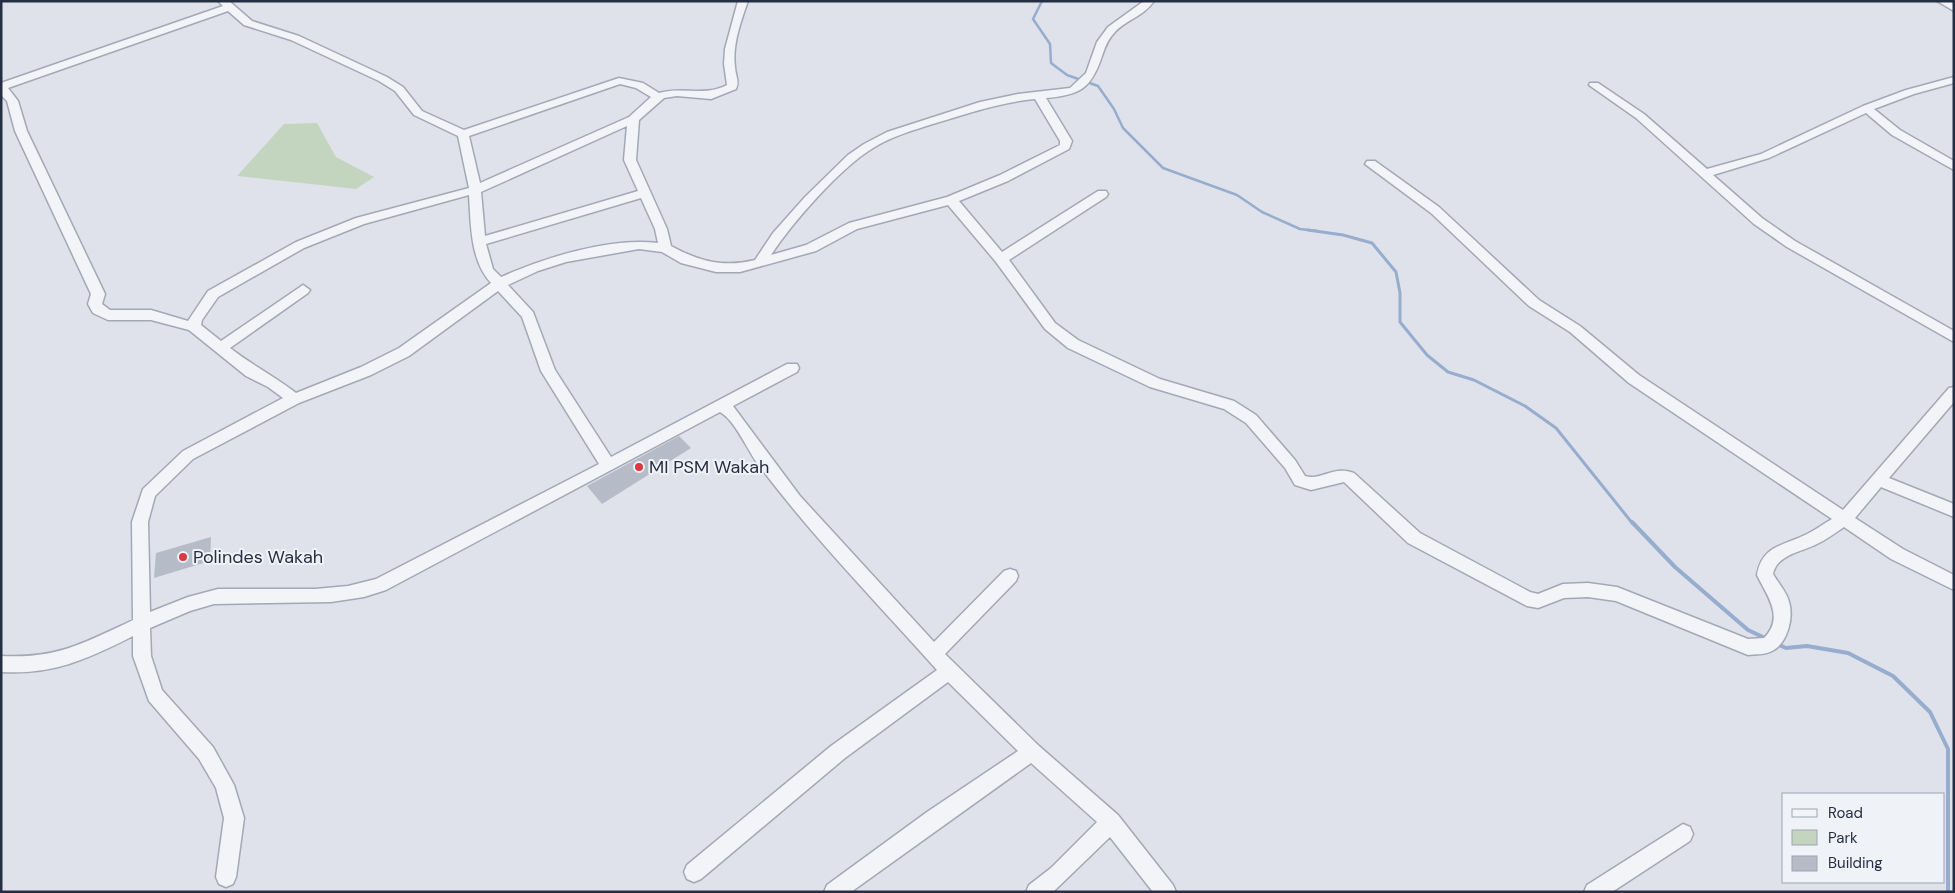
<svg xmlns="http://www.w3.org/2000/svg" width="1955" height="893" font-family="'DM Sans',sans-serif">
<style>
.green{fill:#c3d5bf}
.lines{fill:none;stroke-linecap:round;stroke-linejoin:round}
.stream-far2{stroke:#96adce;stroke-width:2.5}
.stream-far1{stroke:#96adce;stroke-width:3}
.stream{stroke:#96adce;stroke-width:4}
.building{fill:#b6bbc8}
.minor-casing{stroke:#a4a8b5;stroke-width:3}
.minor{fill:#f2f4f8;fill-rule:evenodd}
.poi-dot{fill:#dc3744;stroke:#eff2f7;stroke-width:2}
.labels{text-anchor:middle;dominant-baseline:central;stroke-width:4;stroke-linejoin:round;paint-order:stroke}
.poi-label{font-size:18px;fill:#262e43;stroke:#eff2f7;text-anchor:start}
</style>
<rect width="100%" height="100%" fill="#dfe2ea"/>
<polygon class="green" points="317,123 336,157 374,177 356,189 237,176 284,124"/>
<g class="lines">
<polyline class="stream-far2" points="1042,1 1033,19 1050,44 1051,63 1067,75 1098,86 1114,109 1123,128 1163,168 1237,195 1262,212 1300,229 1317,231"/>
<polyline class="stream-far1" points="1308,230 1343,235 1372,243 1396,272 1400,293 1400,322 1427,355 1448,372 1474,380 1525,406 1556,428 1633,524"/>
<g class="stream">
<polyline points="1632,522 1675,567 1748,630 1767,639"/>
<polyline points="1777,644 1786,648 1807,646 1848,653 1893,676 1930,712 1948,749 1948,892"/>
</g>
</g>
<g class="building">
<polygon points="679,436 691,448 602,504 587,486"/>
<polygon points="211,537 210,561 154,578 156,553"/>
</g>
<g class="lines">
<defs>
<g id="minor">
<path d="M218 1H229L252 21 299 36 387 77 403 87 422 111 464 130 619 78 643 83 659 93C683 86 704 97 727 85L724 64 725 49 738 1H748C741 21 732 45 735 67 735 75 740 81 736 89L711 99 677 96 664 98 639 120 636 160 667 229 671 246C698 261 724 268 755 260L773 233 805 197 848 155 864 144 887 132 980 102 1018 94 1070 88 1086 73 1097 42 1108 27 1144 1H1154C1144 16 1126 20 1115 32 1108 39 1105 47 1102 56 1091 89 1080 95 1046 98L1072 141 1069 149 1008 181 959 201 1002 252 1098 191H1106L1108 194 1106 197 1009 260 1055 323 1078 340 1160 379 1234 401 1256 415 1295 460 1305 476C1322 481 1332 465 1354 473L1420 533 1530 592 1538 594 1563 584 1588 583 1617 587 1748 639 1764 638C1785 617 1767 596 1757 575 1762 546 1782 546 1805 535 1814 531 1823 524 1832 519L1629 383 1570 332 1529 306 1431 213 1365 164 1367 161H1375L1439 207 1539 300 1580 326 1639 375 1843 510 1949 388 1954 387V402L1889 478 1954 504V517L1881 487 1855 518 1903 549 1954 575V590L1891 559 1844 527C1835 533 1826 540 1817 544 1802 552 1777 554 1773 574 1778 583 1787 592 1789 602 1794 618 1787 644 1772 651 1765 655 1755 654 1748 655L1616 601 1588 597 1564 598 1538 608 1527 606 1408 543 1344 482 1311 490 1295 485 1285 468 1246 423 1224 409 1150 387 1068 348 1045 329 996 262 948 205 857 229 816 251 740 272H716L681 263 662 252 639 249 566 262 538 271 508 285 533 312 555 370 611 457 787 364H797L799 368 797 372 733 406 800 496 934 642 1004 571 1010 569 1016 571 1018 576 1016 581 945 654 1039 746 1118 815 1173 885 1176 892H1153L1110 837 1053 892H1026L1029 885 1051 868 1097 822 1031 763 851 892H824L827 885 927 812 1018 751 948 682 845 758 701 879 694 882 687 879 684 872 687 865 831 746 937 670C877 603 814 538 760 467 748 452 736 421 720 412L386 590 364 597 331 602 214 604 190 611 150 628 151 656 162 690 213 747 234 785 244 818 236 877 233 884 226 887 219 884 216 877 224 818 216 788 199 759 149 701 133 656V636C88 659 53 675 1 672V656C57 659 84 643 133 620L132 522 143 489 183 451 283 398 268 387 246 376 189 330 151 320H108L93 313 88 304 91 294 15 131 7 101 1 95V83L223 6ZM228 11 244 25 291 40 379 81 395 91 414 115 458 136 469 188 356 218 296 242 208 291 188 321 151 310H110L102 304 105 294 27 131 18 101 8 88ZM620 84 636 88 651 97 629 117 480 183 469 136ZM1035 99 1060 141V145L1000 175 947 197 849 223 806 245 771 255C792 223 840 168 873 148 892 136 914 130 936 123 969 113 1001 102 1035 99ZM627 126 624 160 638 191 485 236 481 192ZM469 195C471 225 470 260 491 283L399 348 361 367 296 393C274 376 252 365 230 348L308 293 310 290 303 285 221 341 201 325 202 320 218 297 304 248 364 224ZM641 198 655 229 658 243C609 237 544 258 501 277L493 269 486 244ZM498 291 522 317 541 371 599 464 376 579 348 586 315 589H218L188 597 150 612 148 522 155 496 193 459 299 403 371 375 409 356Z"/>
<polygon points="1937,1 1950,1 1954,4 1954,11"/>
<polygon points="1954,77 1954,83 1914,94 1874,109 1900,130 1954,161 1954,170 1892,135 1866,113 1769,158 1713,175 1762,218 1795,241 1954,331 1954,342 1787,247 1754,224 1636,118 1589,85 1590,83 1598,83 1644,114 1707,169 1761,154 1863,106 1906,90"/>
<polygon points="1683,824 1690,827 1693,834 1690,841 1612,892 1584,892 1587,885"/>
</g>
</defs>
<use href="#minor" class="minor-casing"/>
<use href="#minor" class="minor"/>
</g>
<g class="poi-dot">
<circle cx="639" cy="467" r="5"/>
<circle cx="183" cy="557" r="5"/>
</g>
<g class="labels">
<g class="poi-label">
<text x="649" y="467">MI PSM Wakah</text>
<text x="193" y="557">Polindes Wakah</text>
</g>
</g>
<rect width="1955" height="893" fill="none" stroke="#262e43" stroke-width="5"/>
<rect x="1782" y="793" width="162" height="90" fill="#eff2f7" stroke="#9fa4af"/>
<rect x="1792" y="809" width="25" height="8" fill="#f2f4f8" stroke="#9fa4af"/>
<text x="1828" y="818" font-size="15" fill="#262e43">Road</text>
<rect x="1792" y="830" width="25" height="15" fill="#c3d5bf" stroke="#9fa4af"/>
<text x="1828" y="843" font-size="15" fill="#262e43">Park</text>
<rect x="1792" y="856" width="25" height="15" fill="#b6bbc8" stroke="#9fa4af"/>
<text x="1828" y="868" font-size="15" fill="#262e43">Building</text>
</svg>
